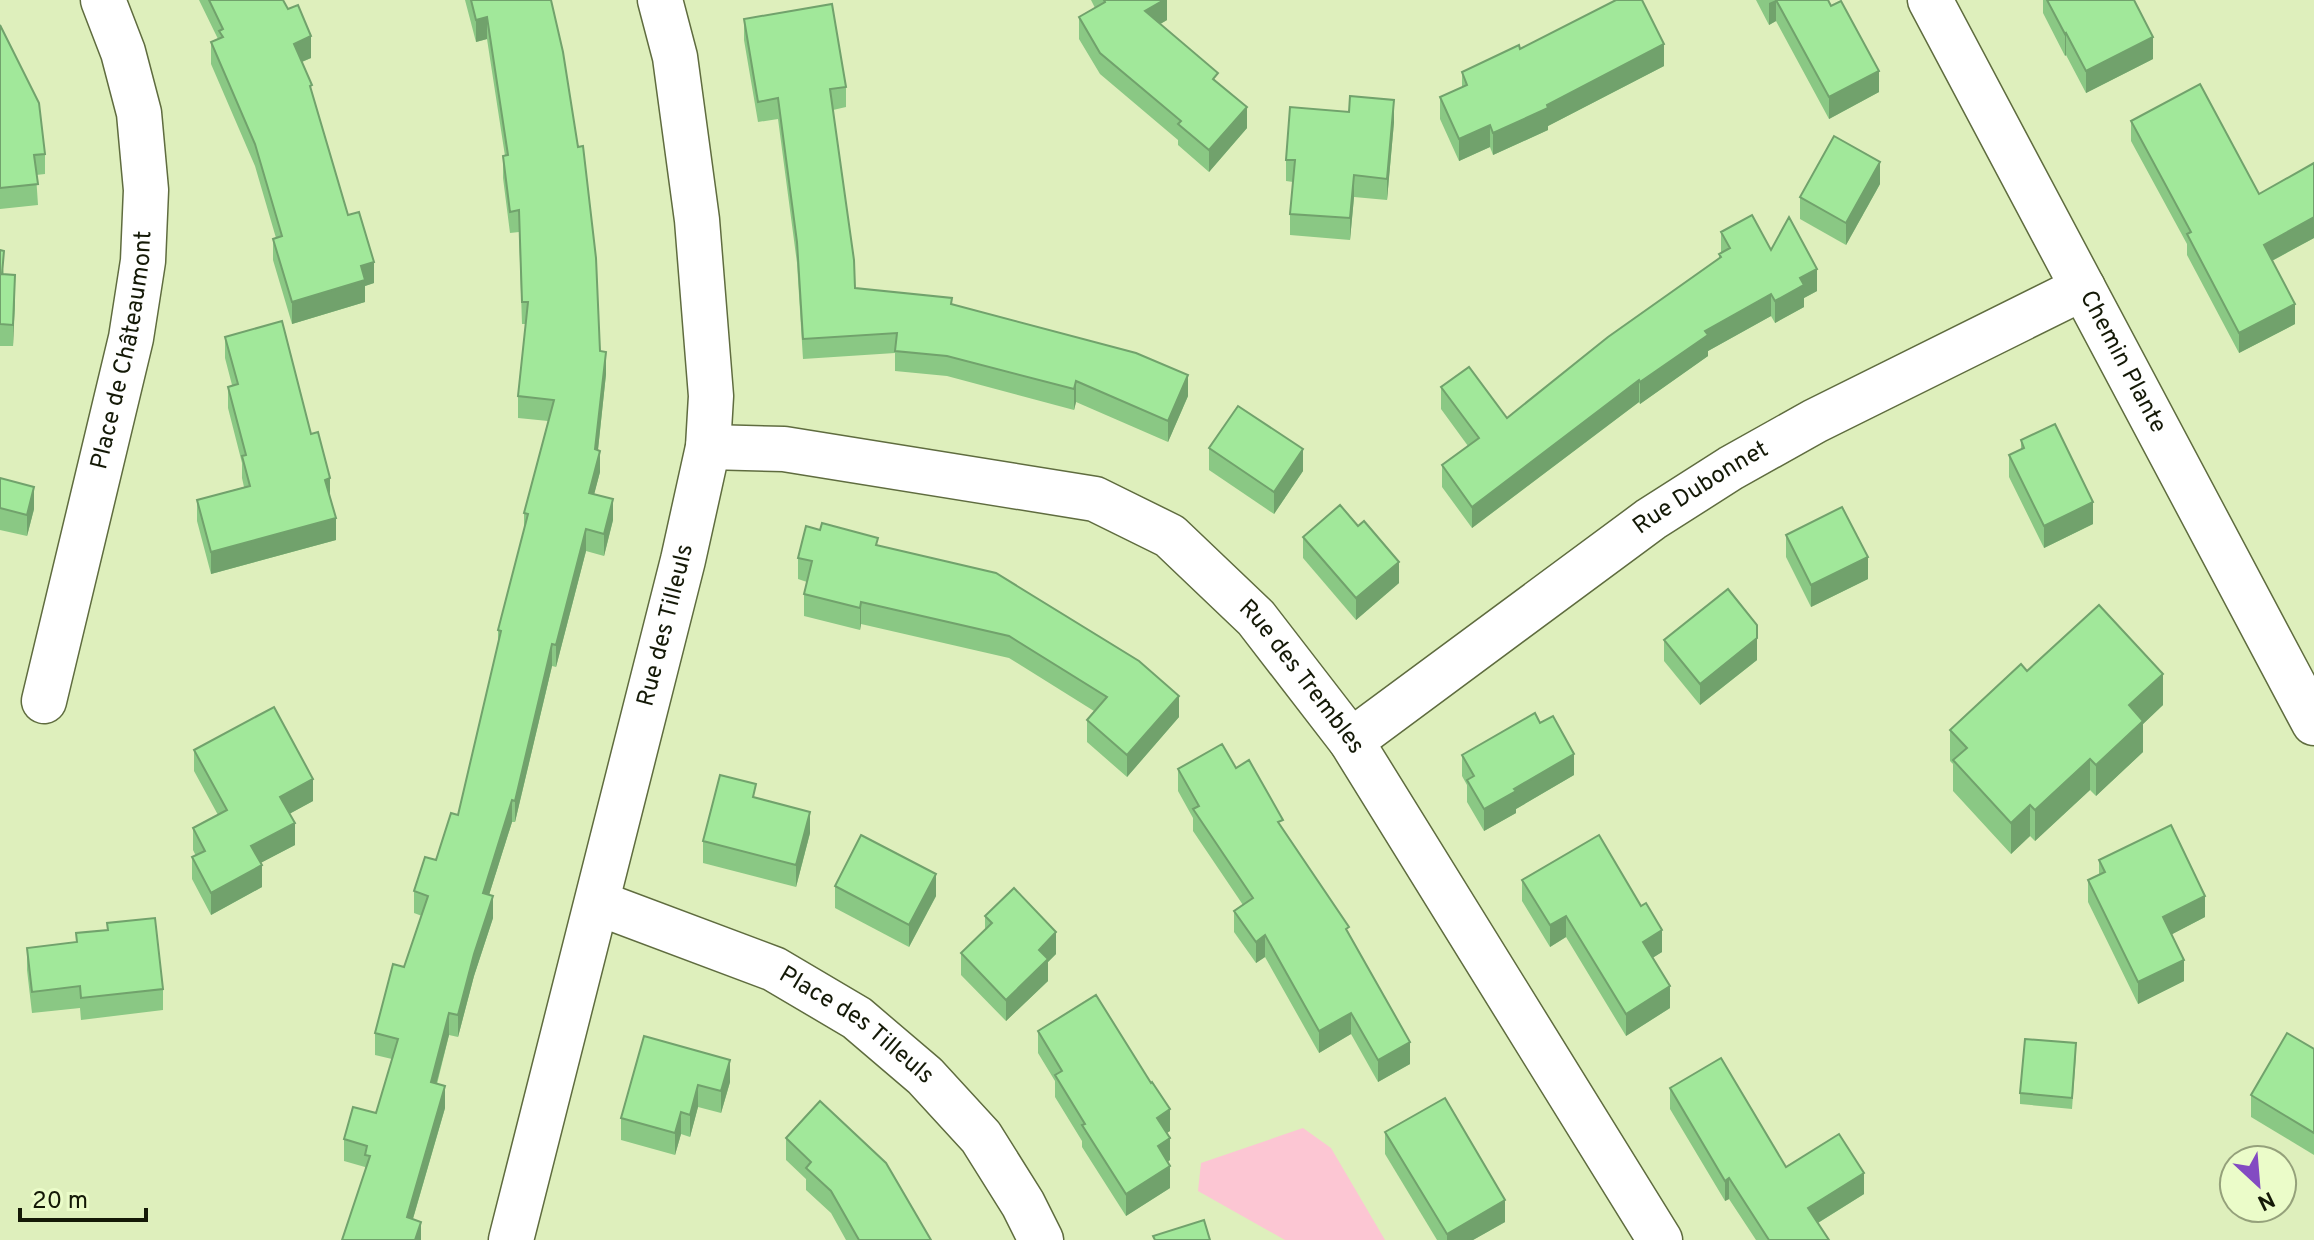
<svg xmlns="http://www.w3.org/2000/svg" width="2314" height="1240" font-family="Overpass,sans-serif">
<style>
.green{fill:#fcc6d3}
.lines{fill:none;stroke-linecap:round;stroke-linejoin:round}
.minor-casing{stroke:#5f6c3f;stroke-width:47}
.minor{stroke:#fff;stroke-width:44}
.wall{fill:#8ac884}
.shaded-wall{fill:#71a26c}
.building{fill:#a1e89a;stroke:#71a26c;stroke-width:2}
.labels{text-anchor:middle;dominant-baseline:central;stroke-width:6;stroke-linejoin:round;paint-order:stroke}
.street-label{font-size:24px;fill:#141907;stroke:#ebfcc9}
</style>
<rect width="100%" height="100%" fill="#deefbc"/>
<polygon class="green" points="1303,1128 1331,1148 1385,1240 1285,1240 1198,1191 1201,1163"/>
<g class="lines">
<defs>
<g id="minor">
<path id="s1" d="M1930 0 2314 723"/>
<path id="s2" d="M708 447 784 449 1095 499 1170 536 1256 618 1351 741 1660 1240"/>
<path id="s3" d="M44 701 131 338 143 261 146 190 139 113 123 52 103 0"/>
<path id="s4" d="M1351 741 1651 519 1731 468 1815 421 2083 288"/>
<path id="s5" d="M598 903 774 969 857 1018 925 1076 981 1137 1023 1204 1041 1240"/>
<path id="s6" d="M511 1240 683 560 708 447 711 396 697 220 675 57 660 0"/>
</g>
</defs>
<use href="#minor" class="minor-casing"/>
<use href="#minor" class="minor"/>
</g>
<g class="wall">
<polygon points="199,0 283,0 311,58 302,62 348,215 374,283 365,286 365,302 292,324 273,260 273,239 276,238 255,166 211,64 211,42 218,39"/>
<polygon points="465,0 551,0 600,351 606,374 598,450 600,472 594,494 613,520 604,556 586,551 556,667 552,666 515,822 512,822 489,895 493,918 474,976 458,1037 449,1035 437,1084 445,1108 413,1219 421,1240 365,1170 365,1167 344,1161 344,1139 376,1113 392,1059 375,1055 375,1033 404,967 422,916 414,913 414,891 436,860 458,815 498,646 498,630 524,530 524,513 548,421 518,418 518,396 526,324 522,324 519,232 510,233 503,178 503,156 505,156 487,39 476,42"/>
<polygon points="1091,0 1167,0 1167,20 1160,24 1218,83 1247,128 1209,172 1178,145 1178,140 1100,74 1079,39 1079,17 1095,8"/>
<polygon points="1756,0 1828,0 1879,92 1829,119 1776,21 1769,25"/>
<polygon points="2043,0 2134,0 2153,59 2086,93 2066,55 2065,56 2043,13"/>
<polygon points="744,19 846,87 846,107 833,110 855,288 952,304 1188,396 1168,442 1076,402 1074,410 947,376 895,371 895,353 803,359 797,263 778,119 758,122 744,40"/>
<polygon points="0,25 45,154 45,174 36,175 38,205 0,209"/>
<polygon points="1520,49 1664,66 1548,126 1548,130 1493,155 1490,147 1459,161 1440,119 1440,97 1462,87 1462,72"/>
<polygon points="2131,121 2259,194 2314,163 2314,238 2272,261 2295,324 2239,353 2187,255 2187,244 2131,141"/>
<polygon points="1394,122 1387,200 1354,197 1350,240 1290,235 1290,214 1293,182 1286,181 1286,160"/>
<polygon points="1880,184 1846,245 1800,219 1800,197"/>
<polygon points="1721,232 1771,250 1817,291 1804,298 1804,307 1775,323 1771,316 1708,351 1708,356 1640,404 1639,402 1472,528 1442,487 1442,465 1468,446 1441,409 1441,387 1507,418 1719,258 1719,254 1721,253"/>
<polygon points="0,250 4,275 15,297 13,346 0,346"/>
<polygon points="225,337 311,434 330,499 336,540 211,574 197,521 197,500 244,487 242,478 242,463 228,408 228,387 232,385 225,358"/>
<polygon points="2021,440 2093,524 2044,548 2009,477 2009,455 2021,450"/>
<polygon points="1209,448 1303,471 1274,514 1209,470"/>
<polygon points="0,478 34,509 27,536 0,530"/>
<polygon points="1786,535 1868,579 1811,607 1786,557"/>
<polygon points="1303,537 1399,583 1356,620 1303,558"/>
<polygon points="878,545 1179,717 1127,777 1087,742 1087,720 1094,711 1009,658 861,624 860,630 804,616 804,594 807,582 798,579 798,558"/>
<polygon points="1664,640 1757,660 1700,705 1664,661"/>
<polygon points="2027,671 2163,705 2143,724 2143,752 2096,796 2090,790 2035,841 2030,836 2011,854 1953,791 1953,764 1950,761 1950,730"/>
<polygon points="1540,723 1574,775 1516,809 1516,813 1484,831 1467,802 1467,785 1462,776 1462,755"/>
<polygon points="194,750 313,801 289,814 295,845 260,863 262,887 211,915 192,879 192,857 196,856 193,850 193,828 218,815 194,771"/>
<polygon points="1236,768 1283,829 1349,933 1410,1064 1378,1082 1351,1034 1319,1053 1265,957 1256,963 1234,932 1234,911 1243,905 1193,831 1193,818 1178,791 1178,769"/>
<polygon points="810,833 796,887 703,863 703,841"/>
<polygon points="2099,860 2205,917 2172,934 2184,981 2138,1004 2088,902 2088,880 2099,874"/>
<polygon points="1522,880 1662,952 1652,958 1670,1008 1626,1036 1566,937 1550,947 1522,901"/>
<polygon points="835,886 936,896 909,947 835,908"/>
<polygon points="985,916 1056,954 1048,962 1048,981 1006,1021 961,975 961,953 985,930"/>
<polygon points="76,933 163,989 163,1010 81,1020 80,1008 32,1013 27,970 27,948 76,942"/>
<polygon points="1038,1031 1151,1083 1170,1131 1167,1133 1170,1160 1168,1162 1170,1188 1126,1216 1082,1147 1082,1141 1055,1097 1055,1081 1038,1053"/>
<polygon points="2314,1049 2314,1155 2251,1117 2251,1095"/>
<polygon points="2076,1055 2072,1109 2020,1104 2020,1093"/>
<polygon points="730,1060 730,1082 721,1113 698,1107 690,1137 681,1134 675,1155 621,1140 621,1118"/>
<polygon points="1670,1088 1786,1167 1864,1194 1818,1223 1829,1240 1756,1240 1729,1199 1725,1201 1670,1109"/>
<polygon points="1385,1132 1505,1222 1473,1240 1437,1240 1385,1154"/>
<polygon points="786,1138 931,1240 846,1240 831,1213 806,1190 806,1179 786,1160"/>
</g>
<g class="shaded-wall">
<polygon points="1164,0 1167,0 1167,20 1145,33 1145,11"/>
<polygon points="1776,0 1776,21 1769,25 1769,3"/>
<polygon points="487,17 487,39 476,42 476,20"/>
<polygon points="2066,33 2066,55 2065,56 2065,34"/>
<polygon points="311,36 311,58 294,65 294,44"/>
<polygon points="2153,37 2153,59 2086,93 2086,71"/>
<polygon points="1664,44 1664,66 1548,126 1548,130 1493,155 1493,133"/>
<polygon points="1879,71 1879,92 1829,119 1829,97"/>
<polygon points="1394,100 1394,122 1387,200 1387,179"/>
<polygon points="1247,107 1247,128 1209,172 1209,150"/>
<polygon points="1490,125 1490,147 1459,161 1459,139"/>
<polygon points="1880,162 1880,184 1846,245 1846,223"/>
<polygon points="1354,175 1354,197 1350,240 1350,218"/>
<polygon points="2314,217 2314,238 2264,265 2264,245"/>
<polygon points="374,262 374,283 365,286 365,302 292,324 292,302 361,266"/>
<polygon points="1817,269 1817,291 1804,298 1804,307 1775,323 1775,301 1800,278"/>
<polygon points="15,275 15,297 13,346 13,325"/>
<polygon points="1771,294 1771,316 1708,351 1708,356 1640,404 1640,382 1705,331"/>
<polygon points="2295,304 2295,324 2239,353 2239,333"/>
<polygon points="606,352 606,374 596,468 600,451 600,472 589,514 589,493"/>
<polygon points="1188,375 1188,396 1168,442 1168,421"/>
<polygon points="1639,380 1639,402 1472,528 1472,507"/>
<polygon points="1076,381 1076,402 1074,410 1074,389"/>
<polygon points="1303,449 1303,471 1274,514 1274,492"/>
<polygon points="330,478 330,499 325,480"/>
<polygon points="34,487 34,509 27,536 27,515"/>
<polygon points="613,499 613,520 604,556 604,534"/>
<polygon points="2093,502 2093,524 2044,548 2044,526"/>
<polygon points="336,518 336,540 211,574 211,552"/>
<polygon points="586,529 586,551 556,667 556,645"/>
<polygon points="1868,557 1868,579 1811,607 1811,585"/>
<polygon points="1399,562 1399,583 1356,620 1356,598"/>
<polygon points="861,602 861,624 860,630 860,608"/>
<polygon points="1757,638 1757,660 1700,705 1700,684"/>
<polygon points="552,644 552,666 515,822 515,801"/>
<polygon points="2163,674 2163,705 2143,724 2143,752 2096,796 2096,765 2129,705"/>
<polygon points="1179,696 1179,717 1127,777 1127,755"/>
<polygon points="1574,754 1574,775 1516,809 1516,813 1484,831 1484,809 1514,789"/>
<polygon points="2090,759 2090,790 2035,841 2035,810"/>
<polygon points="313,779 313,801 280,819 280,797"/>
<polygon points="512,800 512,822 483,914 483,893"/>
<polygon points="2030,805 2030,836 2011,854 2011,823"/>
<polygon points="810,812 810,833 796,887 796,865"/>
<polygon points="295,823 295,845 251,868 251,846"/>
<polygon points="262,865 262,887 211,915 211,893"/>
<polygon points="936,874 936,896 909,947 909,925"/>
<polygon points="493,896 493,918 474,976 458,1037 458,1015 474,954"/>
<polygon points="2205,896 2205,917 2163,939 2163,917"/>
<polygon points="1566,916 1566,937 1550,947 1550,925"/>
<polygon points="1662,930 1662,952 1643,964 1643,942"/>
<polygon points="1056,932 1056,954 1048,962 1048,981 1006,1021 1006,1000 1039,950"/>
<polygon points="1265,935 1265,957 1256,963 1256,942"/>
<polygon points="2184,960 2184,981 2138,1004 2138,982"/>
<polygon points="1670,986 1670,1008 1626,1036 1626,1014"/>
<polygon points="449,1013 449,1035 431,1104 431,1082"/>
<polygon points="1351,1013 1351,1034 1319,1053 1319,1031"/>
<polygon points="1410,1042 1410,1064 1378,1082 1378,1060"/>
<polygon points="730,1060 730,1082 721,1113 721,1091"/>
<polygon points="698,1085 698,1107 690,1137 690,1115"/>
<polygon points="445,1086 445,1108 407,1239 407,1217"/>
<polygon points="1170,1109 1170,1131 1157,1139 1157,1118"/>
<polygon points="681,1112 681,1134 675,1155 675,1133"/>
<polygon points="1170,1138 1170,1160 1158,1168 1158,1146"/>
<polygon points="1170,1166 1170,1188 1126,1216 1126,1194"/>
<polygon points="1864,1173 1864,1194 1808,1229 1808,1208"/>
<polygon points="1729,1178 1729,1199 1725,1201 1725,1181"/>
<polygon points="1505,1200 1505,1222 1473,1240 1447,1240 1447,1234"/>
<polygon points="421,1222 421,1240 415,1240"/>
</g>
<g class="building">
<polygon points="209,0 283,0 288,9 298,5 311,36 294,44 312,85 310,86 348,215 359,212 374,262 361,266 365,280 292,302 273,239 282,236 255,144 211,42 223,37 219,31 223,29"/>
<polygon points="471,0 551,0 563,52 578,147 583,146 596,258 600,351 606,352 595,449 600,451 589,493 613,499 604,534 586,529 556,645 552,644 515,801 512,800 483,893 493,896 474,954 458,1015 449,1013 431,1082 445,1086 407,1217 421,1222 415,1240 342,1240 370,1156 365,1155 367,1146 344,1139 353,1107 376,1113 398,1039 375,1033 393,964 404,967 428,896 414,891 425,857 436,860 451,813 458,815 501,631 498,630 528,514 524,513 554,400 518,396 528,302 522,302 519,210 510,212 503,156 508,155 487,17 476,20"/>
<polygon points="1104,0 1164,0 1145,11 1218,73 1213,79 1247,107 1209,150 1178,124 1181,121 1100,53 1079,17 1105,2"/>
<polygon points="1616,0 1642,0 1664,44 1547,105 1548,108 1493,133 1490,125 1459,139 1440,97 1467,85 1462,72 1519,45 1520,49"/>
<polygon points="1776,0 1828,0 1831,6 1841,1 1879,71 1829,97"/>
<polygon points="2047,0 2134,0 2153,37 2086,71 2066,33 2065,34"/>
<polygon points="832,4 846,87 830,89 854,260 855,288 952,298 951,304 1136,353 1188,375 1168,421 1076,381 1074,389 947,356 895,351 897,333 803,339 797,242 778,98 758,102 744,19"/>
<polygon points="0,25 39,103 45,154 34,155 38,184 0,188"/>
<polygon points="2200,84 2259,194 2314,163 2314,217 2264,245 2295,304 2239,333 2187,234 2191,232 2131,121"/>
<polygon points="1350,96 1394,100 1387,179 1354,175 1350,218 1290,214 1295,160 1286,160 1290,107 1349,112"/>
<polygon points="1834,136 1880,162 1846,223 1800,197"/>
<polygon points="1752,215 1771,250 1789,217 1817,269 1800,278 1804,285 1775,301 1771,294 1705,331 1708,335 1640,382 1639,380 1472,507 1442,465 1479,438 1441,387 1469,367 1507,418 1608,337 1721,257 1719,254 1730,248 1721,232"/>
<polygon points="0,250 4,251 2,274 15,275 13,325 0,324"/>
<polygon points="282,321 311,434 318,432 330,478 325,480 336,518 211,552 197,500 250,486 242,456 246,455 228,387 238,384 225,337"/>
<polygon points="1238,406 1303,449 1274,492 1209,448"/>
<polygon points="2055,424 2093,502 2044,526 2009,455 2024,448 2021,440"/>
<polygon points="0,478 34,487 27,515 0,508"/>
<polygon points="1340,505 1358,526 1364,521 1399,562 1356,598 1303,537"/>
<polygon points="1842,507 1868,557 1811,585 1786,535"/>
<polygon points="822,523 878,538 876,545 996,573 1139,661 1179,696 1127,755 1087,720 1107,697 1009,636 861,602 860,608 804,594 812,561 798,558 806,526 820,530"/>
<polygon points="1728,589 1757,625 1757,638 1700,684 1664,640"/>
<polygon points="2099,605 2163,674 2129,705 2143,721 2096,765 2090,759 2035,810 2030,805 2011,823 1953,760 1967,748 1950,730 2021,664 2027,671"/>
<polygon points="274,707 313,779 280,797 295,823 251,846 262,865 211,893 192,857 205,851 193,828 227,810 194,750"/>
<polygon points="1535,713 1540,723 1553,716 1574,754 1514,789 1516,791 1484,809 1467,780 1474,776 1462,755"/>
<polygon points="1222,744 1236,768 1249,760 1283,820 1278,822 1349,927 1346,929 1410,1042 1378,1060 1351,1013 1319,1031 1265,935 1256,942 1234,911 1253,898 1193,809 1199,806 1178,769"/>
<polygon points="720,775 756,784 753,797 810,812 796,865 703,841"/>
<polygon points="2171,825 2205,896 2163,917 2184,960 2138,982 2088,880 2105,872 2099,860"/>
<polygon points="861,835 936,874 909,925 835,886"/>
<polygon points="1599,835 1641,906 1646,903 1662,930 1643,942 1670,986 1626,1014 1566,916 1550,925 1522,880"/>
<polygon points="1014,888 1056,932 1039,950 1048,959 1006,1000 961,953 992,923 985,916"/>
<polygon points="155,918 163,989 81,998 80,986 32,992 27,948 77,942 76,933 108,930 107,923"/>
<polygon points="1096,995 1151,1083 1152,1082 1170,1109 1157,1118 1170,1138 1158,1146 1170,1166 1126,1194 1082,1125 1085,1124 1055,1075 1062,1071 1038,1031"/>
<polygon points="2287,1033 2314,1049 2314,1133 2251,1095"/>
<polygon points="644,1036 730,1060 721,1091 698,1085 690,1115 681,1112 675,1133 621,1118"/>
<polygon points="2025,1039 2076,1043 2072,1098 2020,1093"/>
<polygon points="1721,1058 1786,1167 1839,1134 1864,1173 1808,1208 1829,1240 1769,1240 1729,1178 1725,1181 1670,1088"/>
<polygon points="1445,1098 1505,1200 1447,1234 1385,1132"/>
<polygon points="820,1101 886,1163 931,1240 859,1240 831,1191 806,1168 811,1162 786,1138"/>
<polygon points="1204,1220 1210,1240 1155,1240 1153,1236"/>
</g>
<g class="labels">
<g class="street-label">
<text stroke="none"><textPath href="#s3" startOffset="360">Place de Châteaumont</textPath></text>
<text stroke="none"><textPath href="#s1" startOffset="410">Chemin Plante</textPath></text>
<text stroke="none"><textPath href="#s4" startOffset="432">Rue Dubonnet</textPath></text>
<text stroke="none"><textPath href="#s6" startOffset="634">Rue des Tilleuls</textPath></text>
<text stroke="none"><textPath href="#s2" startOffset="668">Rue des Trembles</textPath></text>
<text stroke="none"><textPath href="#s5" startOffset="288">Place des Tilleuls</textPath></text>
</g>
</g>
<g transform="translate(2258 1184) rotate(154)"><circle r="38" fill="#ebfcc9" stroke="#95a17b" stroke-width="2"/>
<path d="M0-6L14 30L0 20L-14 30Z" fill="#834bc2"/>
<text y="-12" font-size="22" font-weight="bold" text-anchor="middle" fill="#141907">N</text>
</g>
<path d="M20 1208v12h126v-12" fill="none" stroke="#141907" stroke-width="4"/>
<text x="32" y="1208" font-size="24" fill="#141907" stroke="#ebfcc9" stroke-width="6" paint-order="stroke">20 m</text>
</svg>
